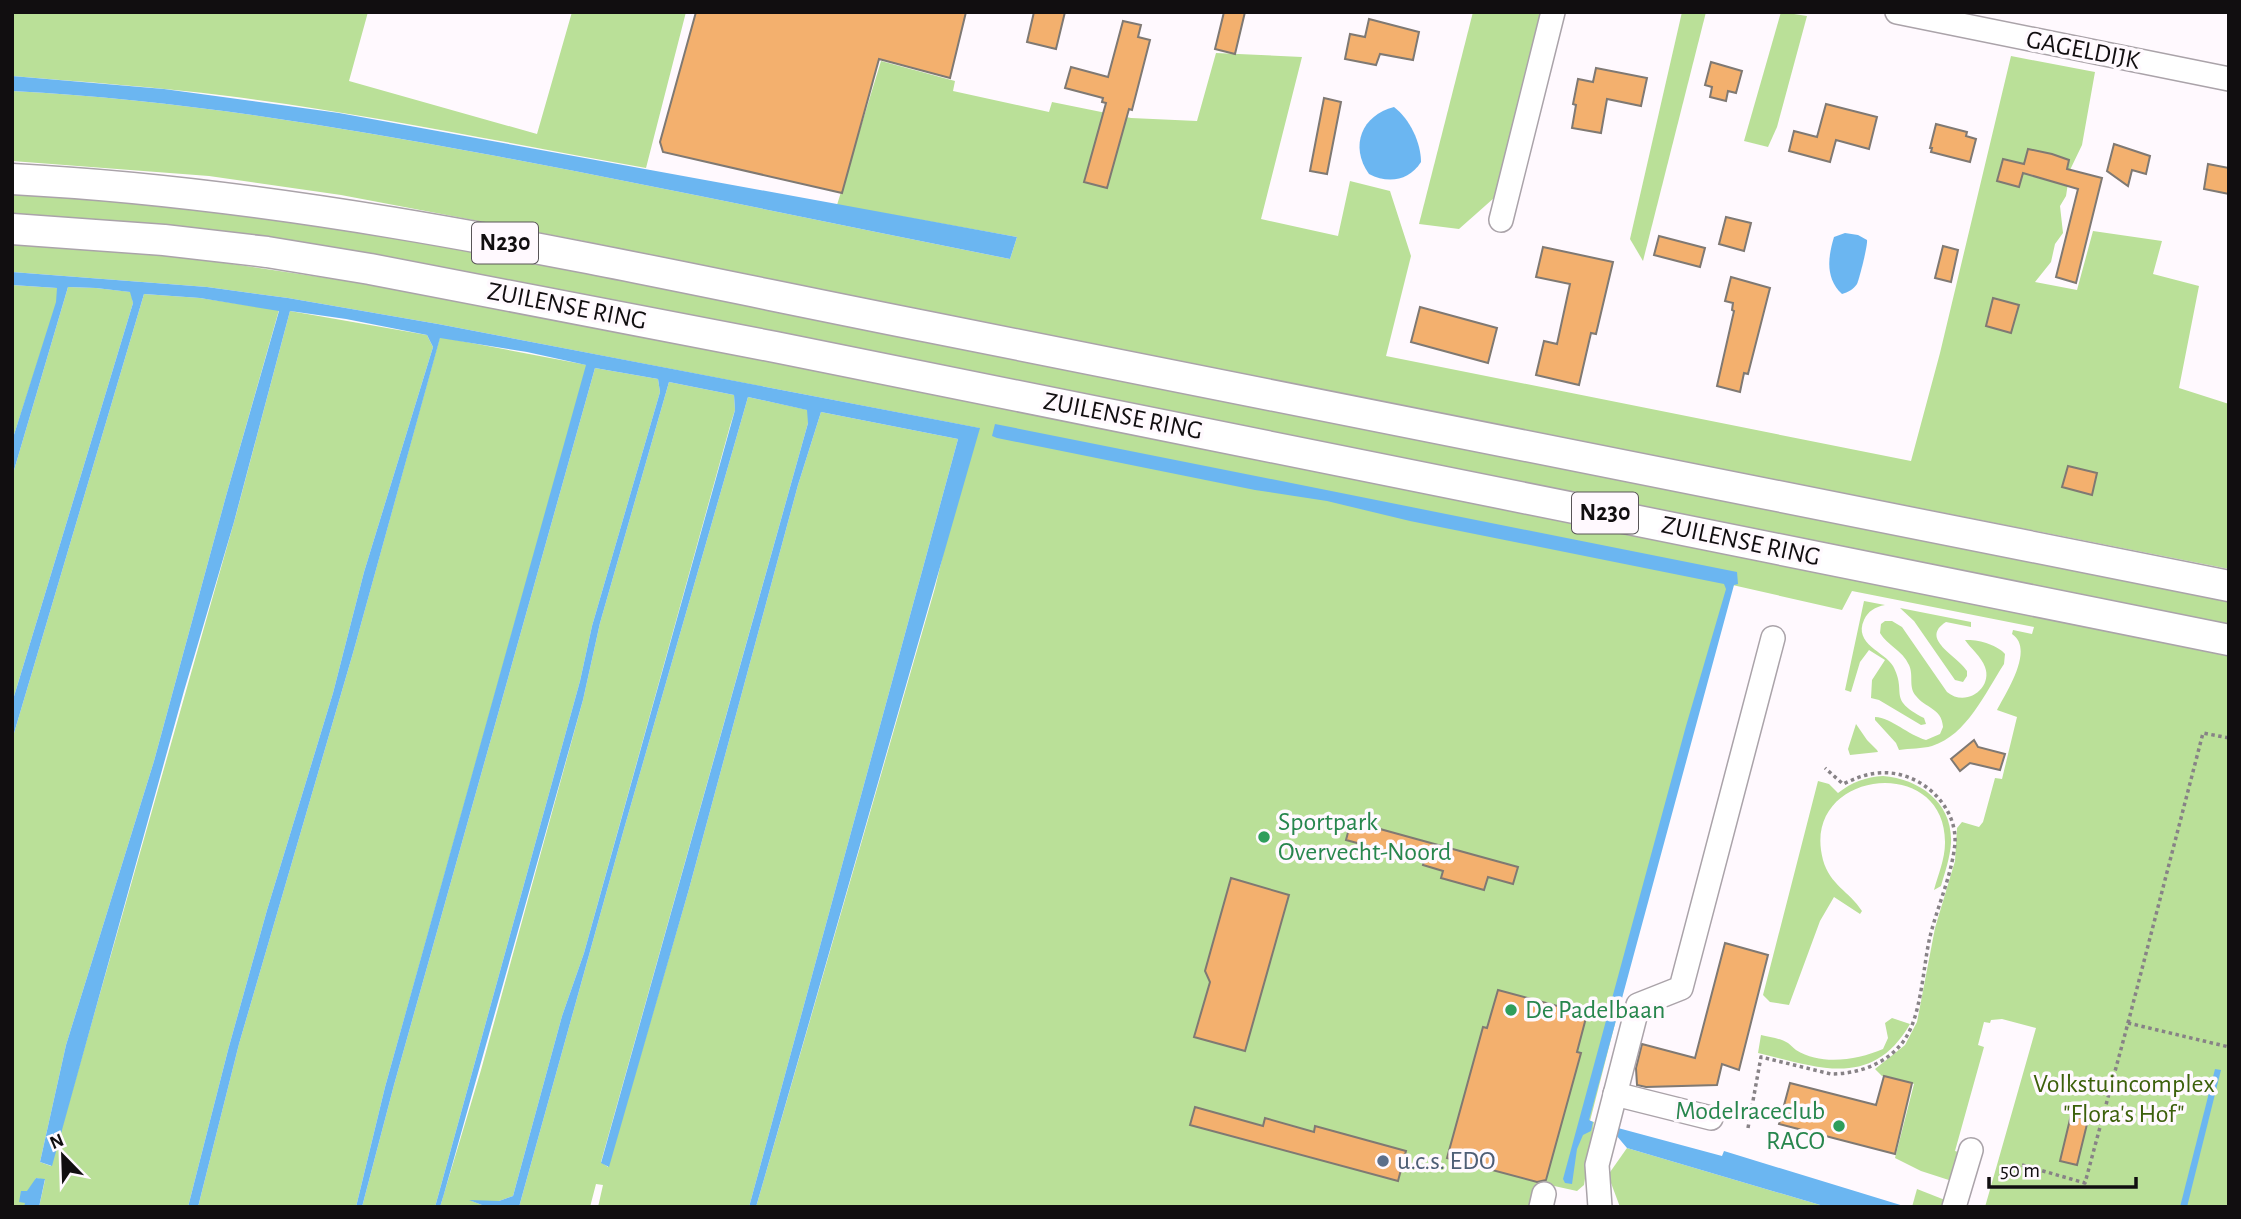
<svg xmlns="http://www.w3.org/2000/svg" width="2241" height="1219" font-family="'Alegreya Sans',sans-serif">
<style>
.green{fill:#bae098}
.water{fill:#6bb6f1}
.building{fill:#f3b06e;stroke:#7f7973;stroke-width:2}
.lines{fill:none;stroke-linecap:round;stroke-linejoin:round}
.minor-casing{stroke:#aaa3a9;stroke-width:26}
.major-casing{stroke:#aaa3a9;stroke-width:33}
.path{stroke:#878286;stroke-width:3.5;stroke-dasharray:3.5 3.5;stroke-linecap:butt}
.minor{stroke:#fff;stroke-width:23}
.major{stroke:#fff;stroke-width:30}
.leisure-dot{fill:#2e9e5b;stroke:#fff9fe;stroke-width:2.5}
.service-dot{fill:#5c6f8a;stroke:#fff9fe;stroke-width:2.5}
.labels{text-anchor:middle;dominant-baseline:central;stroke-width:7;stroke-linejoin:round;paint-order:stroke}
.shield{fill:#fff9fe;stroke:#585457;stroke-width:2}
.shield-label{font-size:24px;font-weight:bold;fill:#110e10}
.street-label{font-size:26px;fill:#110e10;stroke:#fff9fe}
.leisure-label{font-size:26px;fill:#27864d;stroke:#fff9fe;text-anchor:start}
.park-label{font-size:26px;fill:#3c600b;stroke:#fff9fe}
.service-label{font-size:26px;fill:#4e5e75;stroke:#fff9fe;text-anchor:start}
</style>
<rect width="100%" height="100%" fill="#fff9fe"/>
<g class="green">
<path d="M12 12H368L349 81 537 134 572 12H686L646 168C507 143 368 114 228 96 157 87 84 82 12 76Z"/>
<polygon points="1473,12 1549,12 1503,190 1459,229 1419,224"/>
<polygon points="1682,12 1706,12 1643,261 1630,239"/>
<polygon points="1781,12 1807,16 1777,127 1768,147 1744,141"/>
<path d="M1216 53 1302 57 1261 219 1338 236 1350 181 1390 191 1411 256 1386 356 1911 461 1940 353 2011 56 2095 72 2082 145 2070 170 2066 196 2060 206 2063 233 2055 244 2051 262 2035 282 2077 290 2093 231 2162 241 2153 274 2199 286 2179 388 2229 404V569L1044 336 583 241 341 195 209 176 12 161V91C171 99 328 125 485 154 660 187 835 224 1010 259L1017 237 837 205 881 61 955 81 953 91 1049 112 1052 102 1131 118 1197 121Z"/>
<polygon points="12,194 113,199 395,235 591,272 2229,599 2229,628 1146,413 12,223"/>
<path d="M12 244 191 258 441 295 974 403 2229 650V1207H1985L2036 1028 2002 1019 1991 1020 1990 1023 1984 1022 1978 1045 1984 1047 1955 1151 1966 1154 1955 1182 1921 1171 1895 1158 1914 1084 1882 1076 1875 1069 1905 1045 1917 1022 1935 928 1955 861 1957 828 1962 822 1979 827 1983 822 1995 778 2002 779 2017 717 1997 710C2006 693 2035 649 2012 634L2013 630 2032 634 2034 627 1852 591 1842 610 1728 584 1590 1121 1594 1122 1584 1185 1577 1191 1545 1184 1555 1144 1537 1207H756L935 588 954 509 979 428 438 324 288 298 207 287 12 272Z"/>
<polygon points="12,285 57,288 57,302 12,441"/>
<polygon points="68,287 96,288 131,292 133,303 12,703 12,477"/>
<polygon points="144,294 200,298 279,310 226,496 154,761 66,1045 40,1162 51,1166 236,515 290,311 427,335 433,347 364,572 333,693 267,910 228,1050 188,1207 39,1207 45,1180 36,1178 24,1207 12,1207 12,740"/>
<polygon points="440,337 587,365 385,1087 356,1207 198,1207 239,1044 353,653"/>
<polygon points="595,368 658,379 660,392 592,626 580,681 435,1207 362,1207 394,1085"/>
<polygon points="669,382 734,395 735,410 730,426 584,953 562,1016 513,1196 499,1201 472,1201 487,1207 440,1207 481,1070 583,700 600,623"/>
<polygon points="748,397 808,410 808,423 601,1162 608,1167 689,889 798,485 821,412 958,439 749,1207 598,1207 603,1185 596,1184 590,1207 519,1207 624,829"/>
<path d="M1864 601 1885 605C1875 607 1868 611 1864 620 1853 644 1885 652 1893 666 1908 694 1886 698 1924 718L1926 724 1921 725 1879 700 1871 698 1872 680 1885 660 1869 650 1860 662 1851 692 1845 690Z"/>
<path d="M1900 608 1971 622V627L1946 622C1919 639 1957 655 1967 671V676L1963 682 1955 680 1914 621Z"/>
<path d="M1885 621H1892L1902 627 1947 692C1966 708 1993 688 1985 667 1981 656 1971 649 1965 640 1978 639 1998 645 2005 654L2004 664C1985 693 1967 735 1932 746 1922 749 1910 748 1899 750L1896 743 1875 720V717C1892 718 1908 735 1926 740L1940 734 1943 727C1942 708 1925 708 1916 696 1908 687 1914 676 1909 665 1902 650 1887 645 1880 633L1881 624Z"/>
<polygon points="1856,724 1867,740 1877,750 1878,752 1850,755 1848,749"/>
<path d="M1883 776C1920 779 1953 803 1951 843 1950 858 1945 872 1941 886L1934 890C1938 875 1945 859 1945 843 1946 752 1799 770 1823 860 1830 885 1849 891 1862 911L1860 914 1834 897 1820 921 1789 1005 1770 1002 1763 995 1818 781 1829 784 1838 793C1852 782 1866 777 1883 776Z"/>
<path d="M1892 1018 1910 1024C1872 1090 1818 1067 1758 1053L1761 1035C1769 1037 1780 1038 1788 1043 1791 1045 1793 1048 1796 1050 1822 1066 1857 1060 1883 1049L1888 1038 1885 1023Z"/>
<polygon points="1627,1148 1827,1207 1620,1207 1608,1175"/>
<polygon points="1917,1189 1945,1200 1945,1207 1912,1207"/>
</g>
<g class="water">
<path d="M12 76 164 89 339 113 1017 237 1010 259C835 224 660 187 485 154 329 125 171 99 12 91Z"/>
<path d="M1394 107C1410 119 1421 143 1421 162 1409 181 1388 184 1369 174 1349 146 1362 115 1394 107Z"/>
<path d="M1845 233 1858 235 1867 240C1868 245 1859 280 1857 284 1853 290 1848 292 1842 294 1825 278 1828 257 1834 237Z"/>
<polygon points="12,272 207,287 288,298 438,324 980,428 756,1207 749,1207 958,439 821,412 798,485 689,889 609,1167 601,1163 808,423 807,410 748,397 624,829 519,1207 487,1207 469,1200 499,1201 513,1196 562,1016 584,953 735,410 734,395 669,382 600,623 583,700 444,1194 440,1207 435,1207 580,681 592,626 660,392 658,379 595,368 394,1085 362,1207 356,1207 385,1087 586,365 527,352 440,338 353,653 239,1044 198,1207 188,1207 228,1050 267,910 333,693 364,572 433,347 427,335 346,319 290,311 234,522 184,691 52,1166 40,1162 66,1045 154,761 226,496 279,311 200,298 144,294 12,740 12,703 133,303 130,292 96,288 68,287 12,477 12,441 56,302 57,288 12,285"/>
<polygon points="995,424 1737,572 1738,584 1734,585 1589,1120 1593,1122 1591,1131 1583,1135 1577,1149 1572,1184 1565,1183 1563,1179 1686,726 1726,589 1724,584 1410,521 1327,501 1255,490 997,438 992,436"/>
<polygon points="2215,1069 2221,1070 2187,1207 2180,1207"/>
<polygon points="1618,1128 1722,1156 1724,1151 1907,1207 1827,1207 1627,1148 1616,1135"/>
<polygon points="36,1178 45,1179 39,1207 24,1207 25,1203 19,1202 21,1191 27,1191"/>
</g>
<g class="building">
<polygon points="696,12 966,12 950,78 879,59 842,193 663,152 660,142"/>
<polygon points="1034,12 1065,12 1056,49 1027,42"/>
<polygon points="1224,12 1245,12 1235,54 1215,49"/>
<polygon points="1369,19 1419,32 1413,60 1380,54 1376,65 1345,59 1350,34 1365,37"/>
<polygon points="1123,21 1141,25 1138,37 1150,40 1132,110 1129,109 1107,188 1084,182 1106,103 1102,102 1103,98 1065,88 1071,67 1108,77"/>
<polygon points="1711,62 1742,71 1736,93 1728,91 1726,101 1710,97 1712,87 1705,85"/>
<polygon points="1596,68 1647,78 1641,106 1607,99 1601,133 1572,128 1576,105 1573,104 1578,79 1593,82"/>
<polygon points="1324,98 1341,102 1327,174 1310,171"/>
<polygon points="1826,104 1877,117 1869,149 1836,140 1830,162 1789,151 1794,131 1817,137"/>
<polygon points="1936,124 1967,132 1966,136 1976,139 1970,162 1931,152 1932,148 1930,148"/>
<polygon points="2114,144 2150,156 2146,174 2132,170 2128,186 2107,171"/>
<polygon points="2028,149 2052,154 2069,160 2067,169 2102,178 2076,283 2056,277 2078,189 2023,173 2019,187 1997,181 2003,159 2024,164"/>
<polygon points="2208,164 2229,168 2229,194 2204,189"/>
<polygon points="1726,217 1751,223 1744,251 1719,244"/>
<polygon points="1659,236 1705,248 1700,267 1654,255"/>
<polygon points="1943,246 1958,250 1951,282 1935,278"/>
<polygon points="1543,247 1613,262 1596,334 1591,333 1579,385 1536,375 1544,341 1557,344 1570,284 1536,277"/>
<polygon points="1731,277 1770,288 1748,374 1744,373 1740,392 1717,386 1734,311 1732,310 1733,303 1725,301"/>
<polygon points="1993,298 2019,305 2011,333 1986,326"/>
<polygon points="1420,307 1497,328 1488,363 1411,342"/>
<polygon points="2068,466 2097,473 2092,495 2062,487"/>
<polygon points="1974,740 1978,747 2005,754 2000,770 1970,763 1960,771 1951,759"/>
<polygon points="1351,821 1518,867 1513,884 1488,877 1484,890 1441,878 1443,871 1423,865 1424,861 1346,840"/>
<polygon points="1231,878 1289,895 1245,1051 1194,1037 1210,982 1205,971"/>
<polygon points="1725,943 1768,955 1739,1070 1722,1064 1717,1085 1646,1087 1637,1085 1636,1068 1642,1044 1695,1058"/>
<polygon points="1498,990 1587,1014 1577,1052 1581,1053 1546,1180 1537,1182 1447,1158 1483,1027 1487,1028"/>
<polygon points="1884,1076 1912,1083 1895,1154 1779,1124 1790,1083 1876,1105"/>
<polygon points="1195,1107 1263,1126 1265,1118 1314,1132 1315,1126 1406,1151 1398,1181 1190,1125"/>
<polygon points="2071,1115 2088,1120 2077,1165 2060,1161"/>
</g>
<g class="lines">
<defs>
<g id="minor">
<polyline points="1897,12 2229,79"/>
<polyline points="1501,220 1553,12"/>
<polyline points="1615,1094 1711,1118"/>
<polyline points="1541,1207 1544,1194"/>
<polyline points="1600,1207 1597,1165 1638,1005 1681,988 1773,638"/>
<polyline points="1954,1207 1971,1150"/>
</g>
<g id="major">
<path d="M12 179C322 195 625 267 929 327 1362 412 1795 499 2229 586"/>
<polyline points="12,229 164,240 267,252 370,269 775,347 2229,640"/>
</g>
</defs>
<use href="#minor" class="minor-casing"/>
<use href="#major" class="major-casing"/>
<g class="path">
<polyline points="2128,1023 2203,733 2229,738"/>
<path d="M1748 1128 1761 1057 1831 1074C1859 1074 1889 1063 1905 1039 1921 1015 1923 970 1929 941 1936 909 1952 876 1955 843 1957 803 1917 769 1878 773 1865 774 1854 779 1843 784L1825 768"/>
<polyline points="2022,1165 2085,1183 2128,1023 2229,1047"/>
</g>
<use href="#minor" class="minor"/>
<use href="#major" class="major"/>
</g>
<g class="leisure-dot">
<circle cx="1264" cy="837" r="7"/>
<circle cx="1511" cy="1010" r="7"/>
<circle cx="1839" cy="1126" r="7"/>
</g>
<circle class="service-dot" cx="1383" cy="1161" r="7"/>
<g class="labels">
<g class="shield">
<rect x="472" y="222.5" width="66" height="41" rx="5"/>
<rect x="1572" y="492.5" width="66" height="41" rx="5"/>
</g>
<g class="shield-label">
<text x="505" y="243">N230</text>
<text x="1605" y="513">N230</text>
</g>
<g class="street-label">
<text transform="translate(2083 50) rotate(11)">GAGELDIJK</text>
<text transform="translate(567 306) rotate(11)">ZUILENSE RING</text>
<text transform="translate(1123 416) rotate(11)">ZUILENSE RING</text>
<text transform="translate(1741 541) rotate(12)">ZUILENSE RING</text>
</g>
<g class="leisure-label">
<text x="1278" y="822">Sportpark<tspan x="1278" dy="30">Overvecht-Noord</tspan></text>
<text x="1525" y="1010">De Padelbaan</text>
<text x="1825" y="1111" text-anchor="end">Modelraceclub<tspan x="1825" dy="30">RACO</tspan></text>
</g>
<g class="park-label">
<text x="2124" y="1084">Volkstuincomplex<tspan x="2124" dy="30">"Flora's Hof"</tspan></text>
</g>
<g class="service-label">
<text x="1397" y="1161">u.c.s. EDO</text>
</g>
</g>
<rect width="2241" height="1219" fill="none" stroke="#110e10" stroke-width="28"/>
<g transform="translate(63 1156) rotate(337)" stroke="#fff9fe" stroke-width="5" paint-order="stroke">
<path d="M0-5L12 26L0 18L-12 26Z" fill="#110e10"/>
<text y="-10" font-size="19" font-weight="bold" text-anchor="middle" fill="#110e10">N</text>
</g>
<path d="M1989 1177v10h147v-10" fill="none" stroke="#110e10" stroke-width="3.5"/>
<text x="2000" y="1177" font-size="21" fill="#110e10" stroke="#fff9fe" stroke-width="5" paint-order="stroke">50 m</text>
</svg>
